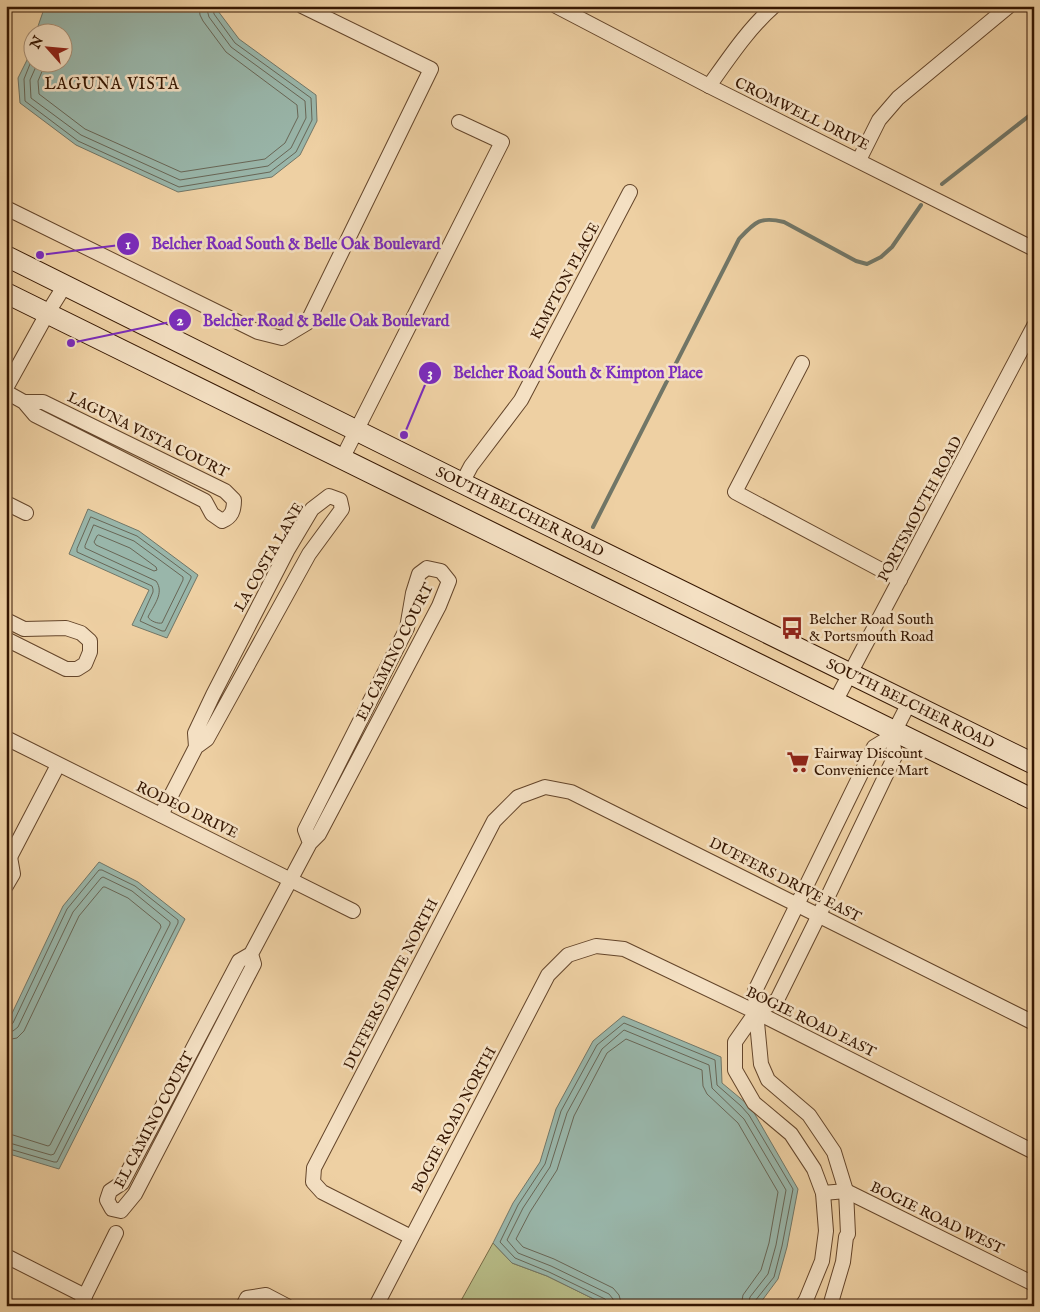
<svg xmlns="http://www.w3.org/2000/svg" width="1040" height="1312" font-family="'IM FELL English',serif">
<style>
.green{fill:#b7bb86;stroke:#766944}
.water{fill:#99b6aa;stroke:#717667}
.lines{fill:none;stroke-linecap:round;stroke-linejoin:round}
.shore{stroke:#686656;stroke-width:1}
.stream{stroke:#717667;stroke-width:4}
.minor-casing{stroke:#64452a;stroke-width:16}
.secondary-casing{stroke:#361702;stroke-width:22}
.minor{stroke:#f4e0c3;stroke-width:14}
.secondary{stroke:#f4e0c3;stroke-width:20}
.labels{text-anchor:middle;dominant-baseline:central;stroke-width:5;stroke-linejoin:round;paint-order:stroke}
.street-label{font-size:15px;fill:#361702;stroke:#f4e0c3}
.poi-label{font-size:15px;fill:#361702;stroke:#f4e0c3;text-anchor:start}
.neighbourhood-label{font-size:16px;letter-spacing:1px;fill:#361702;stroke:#f4e0c3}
.leader{fill:none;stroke:#7b2cbf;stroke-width:2}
.callout-dot{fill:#7b2cbf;stroke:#f4e0c3;stroke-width:2}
.mark-label{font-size:15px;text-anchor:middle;font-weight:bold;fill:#fff}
.callout-label{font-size:16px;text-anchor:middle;font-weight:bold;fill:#7b2cbf;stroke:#f4e0c3;stroke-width:5;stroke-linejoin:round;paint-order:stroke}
</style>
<rect width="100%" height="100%" fill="#eed0a3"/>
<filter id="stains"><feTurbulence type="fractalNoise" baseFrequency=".004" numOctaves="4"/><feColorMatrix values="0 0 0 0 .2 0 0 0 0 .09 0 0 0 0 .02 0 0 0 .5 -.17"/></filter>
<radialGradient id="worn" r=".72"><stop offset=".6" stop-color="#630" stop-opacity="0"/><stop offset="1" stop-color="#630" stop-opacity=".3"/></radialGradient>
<polygon class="green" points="493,1243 512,1263 547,1276 608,1306 458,1306"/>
<g class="water">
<polygon points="45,6 217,6 218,11 239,39 316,95 317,121 300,155 272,177 178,192 76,145 20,103 18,78 27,60 32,43 32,62 62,62 62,32 36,32"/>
<polygon points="88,509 139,531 198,575 167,638 132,625 149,590 69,554"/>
<polygon points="99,862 138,882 185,919 59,1169 6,1153 6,1026 63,906"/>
<polygon points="623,1016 721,1057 722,1083 746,1103 753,1111 798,1189 787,1247 778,1279 758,1306 608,1306 547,1276 512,1263 493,1243 513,1203 540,1162 556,1109 593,1041"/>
</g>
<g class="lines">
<g class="shore">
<polyline points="32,59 24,79 25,101 78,141 179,187 270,172 296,152 312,120 311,98 235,43 214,14 213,6"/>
<polyline points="38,62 30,80 31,98 81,135 180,180 268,166 291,148 306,118 305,101 231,47 209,17 206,6"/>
<polyline points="46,62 38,81 39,94 85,129 181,172 265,159 285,143 298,117 297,105 226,52 203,21 200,15 199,6"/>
<polygon points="91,517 137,536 191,576 191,578 165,631 162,631 140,621 153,592 153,589 152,586 77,552 77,549"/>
<path d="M94 525 134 541 183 577V580L162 623C158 624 150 621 148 617 153 606 165 593 156 581L85 548V546Z"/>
<polygon points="99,535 130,548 156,567 157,570 154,571 96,545 94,542 97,536"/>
<polyline points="6,1026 10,1026 13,1023 67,909 99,870 102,870 135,886 178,920 178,923 57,1162 54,1162 6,1148"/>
<polyline points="6,1032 13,1031 18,1027 73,912 101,878 103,877 132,891 170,922 170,924 54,1154 51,1155 6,1142"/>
<polyline points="6,1040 17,1038 24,1031 79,916 103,887 105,887 128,898 160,924 161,927 50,1145 48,1146 13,1135 6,1134"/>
<polyline points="608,1306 608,1302 605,1299 549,1272 515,1258 500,1242 518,1205 545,1164 561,1111 597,1045 624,1023 715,1060 717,1085 741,1106 749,1115 793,1189 782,1246 774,1277 755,1301 755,1306"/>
<polyline points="614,1306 613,1299 609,1294 551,1266 518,1253 507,1240 523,1208 550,1167 567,1113 602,1049 624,1030 709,1065 712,1088 744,1119 786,1190 776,1245 768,1274 750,1297 748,1306"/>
<polyline points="622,1306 619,1295 613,1288 554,1259 523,1247 516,1239 530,1212 557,1170 574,1116 607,1053 626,1039 702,1070 703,1086 707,1094 738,1123 778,1192 769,1243 761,1270 743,1295 741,1306"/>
</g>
<g class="stream">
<polyline points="942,184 1034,112"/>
<path d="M593 527 739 239C755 222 760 216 784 222L856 261 867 264 881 257 892 247 921 205"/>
</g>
<defs>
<g id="minor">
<polyline points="556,6 709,86 1034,249"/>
<path d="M709 86C729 58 748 29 774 6"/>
<polyline points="859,160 879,120 898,98 1009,6"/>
<polyline points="6,208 258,332 282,338 307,323 431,69 302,6"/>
<polyline points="802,363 735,492 900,580"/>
<polyline points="6,388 47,314 65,285"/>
<path d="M6 392 24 402 35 415 205 501 212 514 222 521C232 517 234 510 234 500L225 491 43 402H24"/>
<polyline points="342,459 502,142 459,122"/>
<polyline points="462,483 471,466 521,400 630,192"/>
<polyline points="6,503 26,513"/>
<polyline points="6,620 24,629 66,628 81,633 90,641 90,652 85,664 77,669 66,669 6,639"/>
<polyline points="835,702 1034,326"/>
<polyline points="6,738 353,911"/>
<polyline points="161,815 196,747 207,739 309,554 342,509 340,500 329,496 312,509 287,551 213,695 195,733 196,747"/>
<polyline points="6,860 10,857 58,765"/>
<polyline points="6,886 13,874 10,857"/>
<polyline points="251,954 254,964 135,1194 121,1211 112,1209 107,1200 110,1191 122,1183 239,961 251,954 310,843 319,834 439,606 449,581 441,571 427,568 419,574 413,593 407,628 305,830 310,843"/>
<polyline points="823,1193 846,1191 1034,1284"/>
<polyline points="411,1237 322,1192 313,1182 314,1168 494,821 518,797 545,787 571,792 1034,1023"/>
<polyline points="6,1256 85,1296"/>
<polyline points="80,1306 116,1233"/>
<polyline points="243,1306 247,1298 266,1295 287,1306"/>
<polyline points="376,1306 548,975 568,955 596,946 624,949 756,1012 1034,1152"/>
<polyline points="802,1306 806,1300 822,1261 826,1231 823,1193 814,1169 791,1134 754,1103 735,1070 735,1042 756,1012 777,1000 819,915 895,756 892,736"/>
<polyline points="830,1306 843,1262 846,1237 848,1234 846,1191 834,1152 809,1115 768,1080 761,1064 756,1012 755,991 874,747 892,736 909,703"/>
</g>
<g id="secondary">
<path id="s1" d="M6 256 462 483 1034 764"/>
<polyline points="6,293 1034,800"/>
</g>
</defs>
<use href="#minor" class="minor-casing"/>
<use href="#secondary" class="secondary-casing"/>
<use href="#minor" class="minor"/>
<use href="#secondary" class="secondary"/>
</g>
<defs>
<symbol id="bus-bare" viewBox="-9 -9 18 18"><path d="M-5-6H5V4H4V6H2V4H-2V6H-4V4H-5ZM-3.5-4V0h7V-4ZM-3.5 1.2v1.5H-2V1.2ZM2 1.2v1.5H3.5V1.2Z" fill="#8f2418" stroke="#f4e0c3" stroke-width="2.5" paint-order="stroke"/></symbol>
<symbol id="supermarket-bare" viewBox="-9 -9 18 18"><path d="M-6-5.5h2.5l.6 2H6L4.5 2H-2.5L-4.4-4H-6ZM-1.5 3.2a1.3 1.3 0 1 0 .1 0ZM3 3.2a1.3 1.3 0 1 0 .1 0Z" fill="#8f2418" stroke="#f4e0c3" stroke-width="2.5" paint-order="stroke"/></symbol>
</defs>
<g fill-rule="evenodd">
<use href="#bus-bare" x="776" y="612" width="32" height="32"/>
<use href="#supermarket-bare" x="782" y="746" width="32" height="32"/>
</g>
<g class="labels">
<g class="street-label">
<text transform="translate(802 114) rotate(26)">CROMWELL DRIVE</text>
<text transform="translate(565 281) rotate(-62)">KIMPTON PLACE</text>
<text transform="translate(148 435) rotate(26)">LAGUNA VISTA COURT</text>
<text transform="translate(920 509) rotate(-62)">PORTSMOUTH ROAD</text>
<text stroke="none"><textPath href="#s1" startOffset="574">SOUTH BELCHER ROAD</textPath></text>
<text transform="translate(269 557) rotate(-60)">LA COSTA LANE</text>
<text transform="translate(395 652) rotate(-63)">EL CAMINO COURT</text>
<text stroke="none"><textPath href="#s1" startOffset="1009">SOUTH BELCHER ROAD</textPath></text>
<text transform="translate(187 810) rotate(26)">RODEO DRIVE</text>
<text transform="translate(785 880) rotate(27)">DUFFERS DRIVE EAST</text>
<text transform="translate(391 984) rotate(-63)">DUFFERS DRIVE NORTH</text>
<text transform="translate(811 1022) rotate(26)">BOGIE ROAD EAST</text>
<text transform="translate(154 1120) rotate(-62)">EL CAMINO COURT</text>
<text transform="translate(454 1120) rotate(-62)">BOGIE ROAD NORTH</text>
<text transform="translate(937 1218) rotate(26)">BOGIE ROAD WEST</text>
</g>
<g class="poi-label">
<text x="809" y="619">Belcher Road South<tspan x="809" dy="17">&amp; Portsmouth Road</tspan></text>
<text x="814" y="753">Fairway Discount<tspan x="814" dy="17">Convenience Mart</tspan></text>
</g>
<g class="neighbourhood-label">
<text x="112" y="85">LAGUNA VISTA</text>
</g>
</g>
<path class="leader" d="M40 255L128 244M71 343L180 320M404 435L430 373"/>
<g class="callout-dot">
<circle cx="40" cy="255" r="5"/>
<circle cx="71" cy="343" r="5"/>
<circle cx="404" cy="435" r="5"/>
<circle cx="128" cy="244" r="12"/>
<circle cx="180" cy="320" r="12"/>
<circle cx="430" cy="373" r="12"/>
</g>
<g class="mark-label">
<text x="128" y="249">1</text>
<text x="180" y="325">2</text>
<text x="430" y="378">3</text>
</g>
<g class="callout-label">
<text x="296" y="249">Belcher Road South &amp; Belle Oak Boulevard</text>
<text x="326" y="326">Belcher Road &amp; Belle Oak Boulevard</text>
<text x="578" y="378">Belcher Road South &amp; Kimpton Place</text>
</g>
<rect width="1040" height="1312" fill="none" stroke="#eed0a3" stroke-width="25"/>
<rect x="8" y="8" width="1025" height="1297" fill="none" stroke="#361702" stroke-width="2.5"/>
<rect x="12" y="12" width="1015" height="1287" fill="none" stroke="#361702"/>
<g transform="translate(48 48) rotate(297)"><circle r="24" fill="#f4e0c3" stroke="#a89076"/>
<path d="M0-4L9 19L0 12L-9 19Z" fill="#8f2418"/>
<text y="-8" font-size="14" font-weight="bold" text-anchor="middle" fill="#361702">N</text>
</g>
<rect width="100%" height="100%" filter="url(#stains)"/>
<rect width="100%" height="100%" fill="url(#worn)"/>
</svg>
